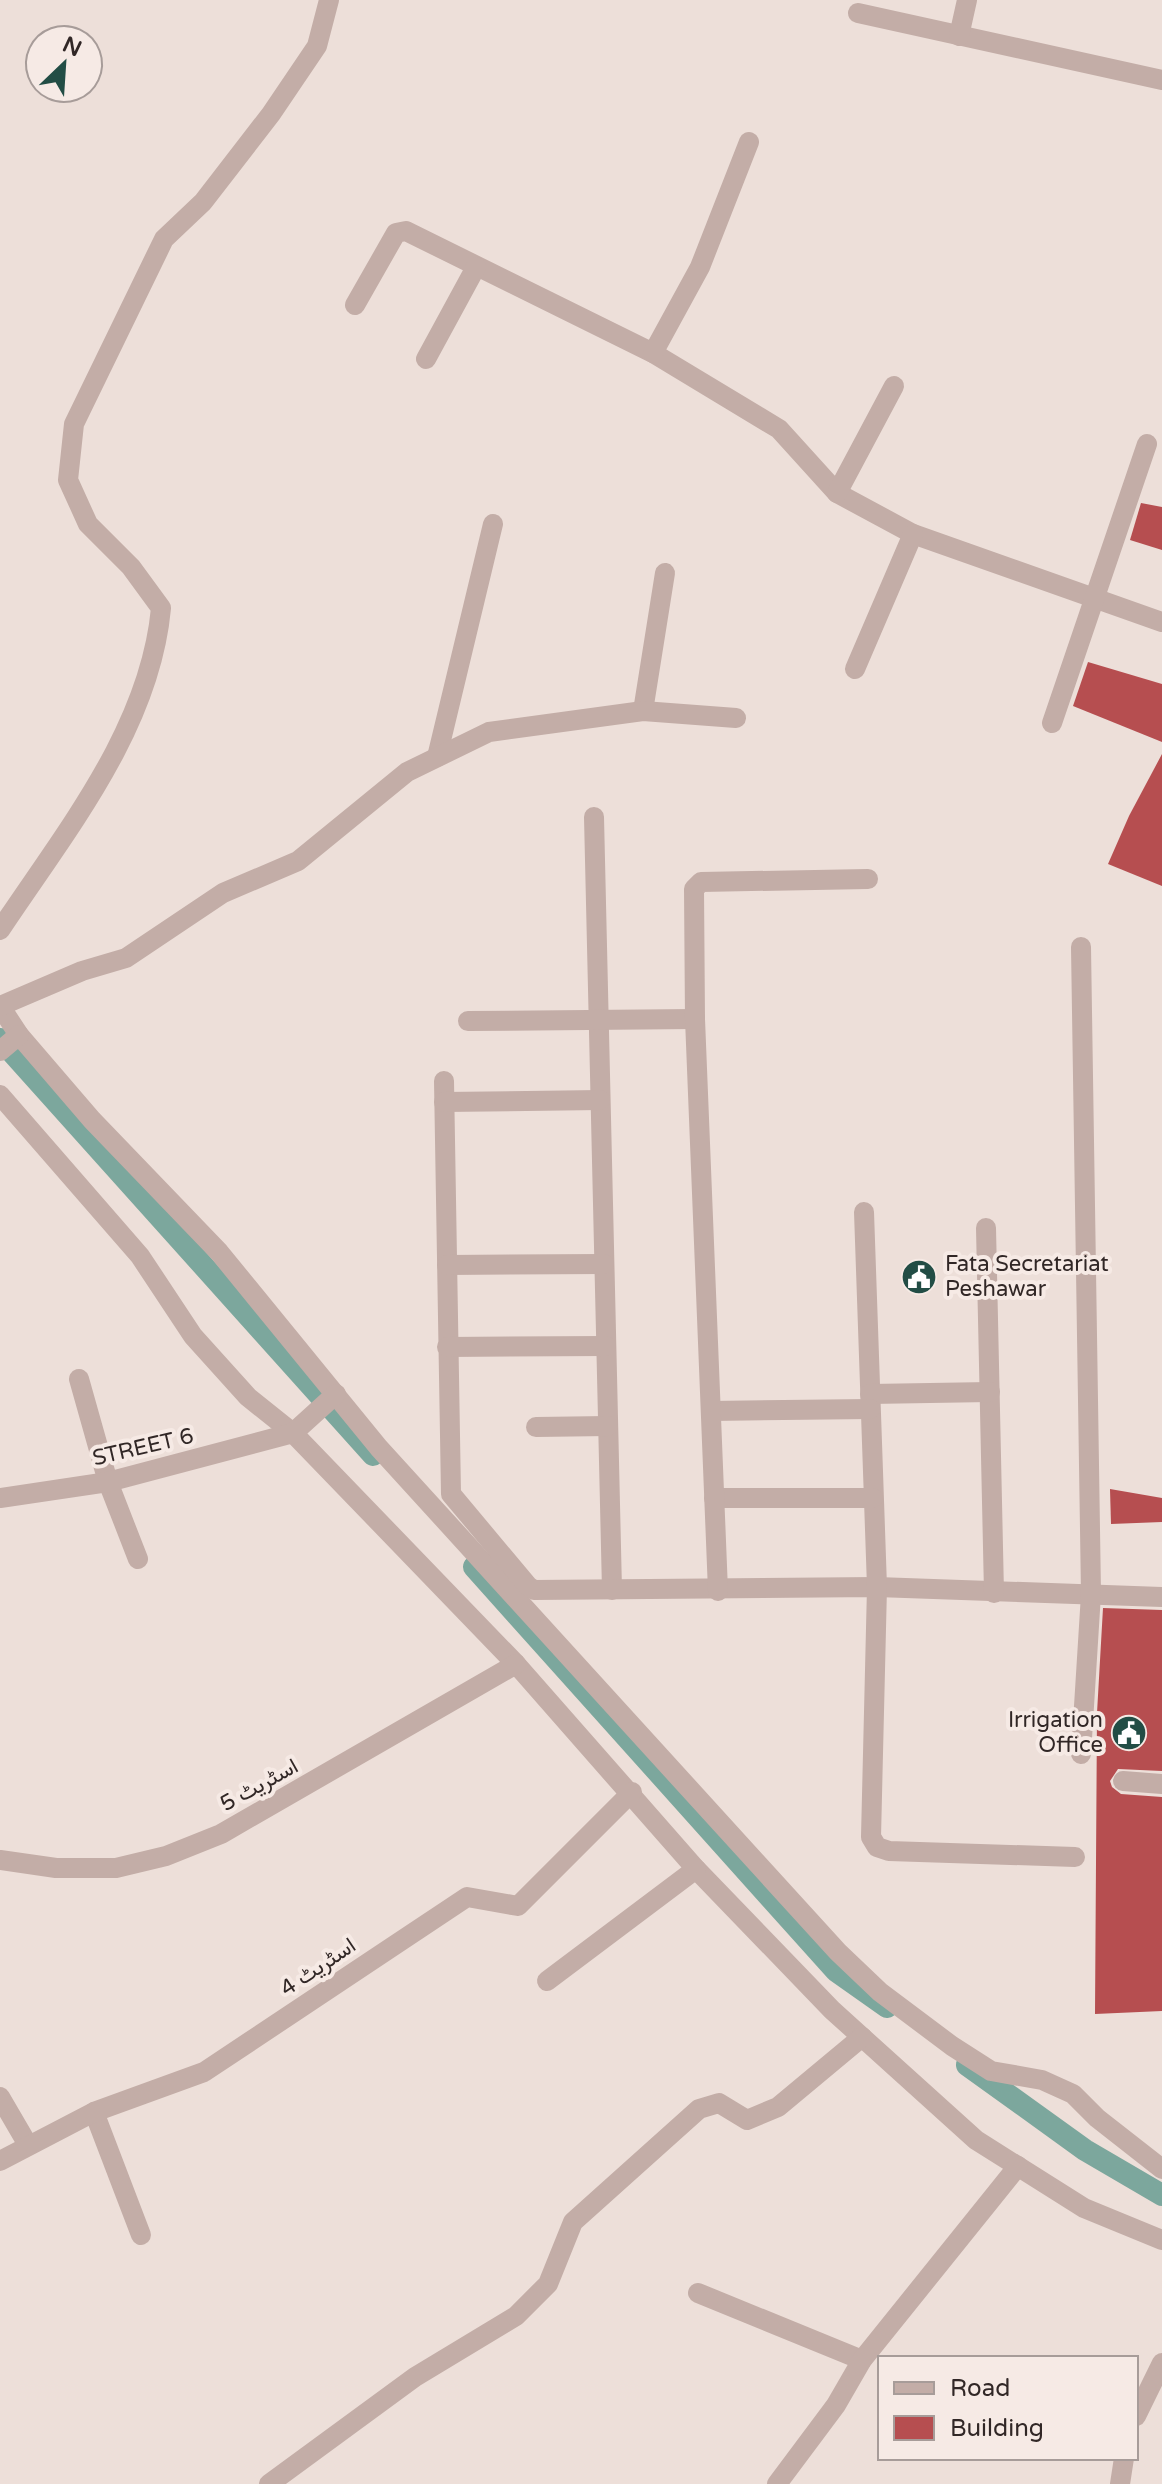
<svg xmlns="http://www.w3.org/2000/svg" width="1162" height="2484" font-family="'Varela Round',Vazirmatn,sans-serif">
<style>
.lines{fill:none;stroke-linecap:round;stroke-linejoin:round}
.canal{stroke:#7ca79d;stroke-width:22}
.building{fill:#b64e50}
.minor{stroke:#c3ada7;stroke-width:20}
.labels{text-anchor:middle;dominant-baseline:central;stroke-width:8;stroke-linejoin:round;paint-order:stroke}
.poi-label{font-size:22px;fill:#312726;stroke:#f6eae5;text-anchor:start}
.street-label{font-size:22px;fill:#312726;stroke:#f6eae5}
</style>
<rect width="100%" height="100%" fill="#eddfd9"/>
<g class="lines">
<g class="canal">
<polyline points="0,1039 373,1455"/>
<polyline points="474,1567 836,1971 887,2007"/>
<polyline points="967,2065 1085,2150 1162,2195"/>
</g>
</g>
<g class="building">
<polygon points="1141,503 1162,507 1162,550 1130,540"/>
<polygon points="1088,662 1162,684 1162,742 1073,706"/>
<polygon points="1162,754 1162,886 1108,864 1129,816"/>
<polygon points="1110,1489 1162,1498 1162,1522 1111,1524"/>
<polygon points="1103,1608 1162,1610 1162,1771 1118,1769 1110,1781 1112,1787 1121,1794 1162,1797 1162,2011 1095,2014 1097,1713"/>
</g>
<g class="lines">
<g class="minor">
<polyline points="858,13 1162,80"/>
<polyline points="959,36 967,0"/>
<polyline points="355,305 396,233 406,231 653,353 779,429 837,493 913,534 1162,622"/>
<polyline points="653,353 700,267 749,142"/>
<polyline points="426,359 476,267"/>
<polyline points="837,493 894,386"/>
<polyline points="855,669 913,534"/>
<polyline points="643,711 665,573"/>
<polyline points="1052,723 1147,444"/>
<polyline points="437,757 493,524"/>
<polyline points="594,817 612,1590"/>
<path d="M0 930C65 832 150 729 161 608L131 567 88 524 68 480 74 424 164 239 203 202 271 114 317 46 329 0"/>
<polyline points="0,1006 19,1035 92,1120 219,1252 379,1448 838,1952 880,1992 952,2046 991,2071 1042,2080 1073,2094 1097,2118 1162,2169"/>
<polyline points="0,1006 82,971 126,958 223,893 298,861 407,772 489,732 643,711 736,718"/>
<polyline points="468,1021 695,1019"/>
<polyline points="0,1051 19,1035"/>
<polyline points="444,1081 451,1494 528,1586 534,1590 877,1587 1162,1597"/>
<polyline points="0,1095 140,1256 193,1336 248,1397 293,1433 516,1664 696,1869 832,2010 976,2140 1084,2208 1162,2240"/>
<polyline points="444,1102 600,1100"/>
<polyline points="864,1212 877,1587 871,1837 877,1847 889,1851 1075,1857"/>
<polyline points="986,1228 994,1593"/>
<polyline points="447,1265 604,1264"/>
<polyline points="447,1347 606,1346"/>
<polyline points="79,1379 108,1482 138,1559"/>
<polyline points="870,1394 990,1392"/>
<polyline points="711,1411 870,1409"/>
<polyline points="536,1427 608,1426"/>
<polyline points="0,1498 108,1482 293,1433 336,1394"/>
<polyline points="714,1498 873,1498"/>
<polyline points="718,1591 695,1019 694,889 701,882 868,879"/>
<polyline points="1081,1754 1091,1594 1081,947"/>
<polyline points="1123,1781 1162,1784"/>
<polyline points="0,1860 56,1868 116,1868 166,1856 221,1834 516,1664"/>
<polyline points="547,1981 696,1869"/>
<polyline points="0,2097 28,2145"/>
<polyline points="94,2112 141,2235"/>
<polyline points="0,2161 94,2112 204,2072 467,1897 518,1906 632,1792"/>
<polyline points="698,2293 862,2360"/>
<polyline points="1136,2416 1162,2363"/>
<polyline points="269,2484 415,2377 516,2316 548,2284 573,2222 699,2109 719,2103 747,2120 778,2107 862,2037"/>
<polyline points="777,2484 836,2405 862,2360 1018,2166"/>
<polyline points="1120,2484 1124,2458"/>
</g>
</g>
<defs>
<symbol id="civic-disc" viewBox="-11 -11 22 22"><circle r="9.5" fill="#224d45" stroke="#f6eae5"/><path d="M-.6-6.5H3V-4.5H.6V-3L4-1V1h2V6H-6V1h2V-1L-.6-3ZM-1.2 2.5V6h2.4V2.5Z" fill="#fff"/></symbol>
</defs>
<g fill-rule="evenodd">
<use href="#civic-disc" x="899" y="1257" width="40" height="40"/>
<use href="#civic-disc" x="1109" y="1713" width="40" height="40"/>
</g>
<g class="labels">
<g class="poi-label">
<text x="945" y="1264">Fata Secretariat<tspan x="945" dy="25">Peshawar</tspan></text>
<text x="1103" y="1720" text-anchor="end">Irrigation<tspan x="1103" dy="25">Office</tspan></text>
</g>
<g class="street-label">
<text transform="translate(143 1447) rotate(-13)">STREET 6</text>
<text transform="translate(259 1785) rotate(-29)">اسٹریٹ 5</text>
<text transform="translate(318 1967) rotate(-34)">اسٹریٹ 4</text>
</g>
</g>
<rect x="878" y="2356" width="260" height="104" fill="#f6eae5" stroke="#a79c99" stroke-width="2"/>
<rect x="894" y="2382" width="40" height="12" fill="#c3ada7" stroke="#a79c99" stroke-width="2"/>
<text x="950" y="2396" font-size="24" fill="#312726">Road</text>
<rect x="894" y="2416" width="40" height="24" fill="#b64e50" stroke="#a79c99" stroke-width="2"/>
<text x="950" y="2436" font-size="24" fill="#312726">Building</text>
<g transform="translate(64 64) rotate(25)"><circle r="38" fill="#f6eae5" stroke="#a79c99" stroke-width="2"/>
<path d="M0-6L14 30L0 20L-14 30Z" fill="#224d45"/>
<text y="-12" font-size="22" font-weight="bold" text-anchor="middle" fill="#312726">N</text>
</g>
</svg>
